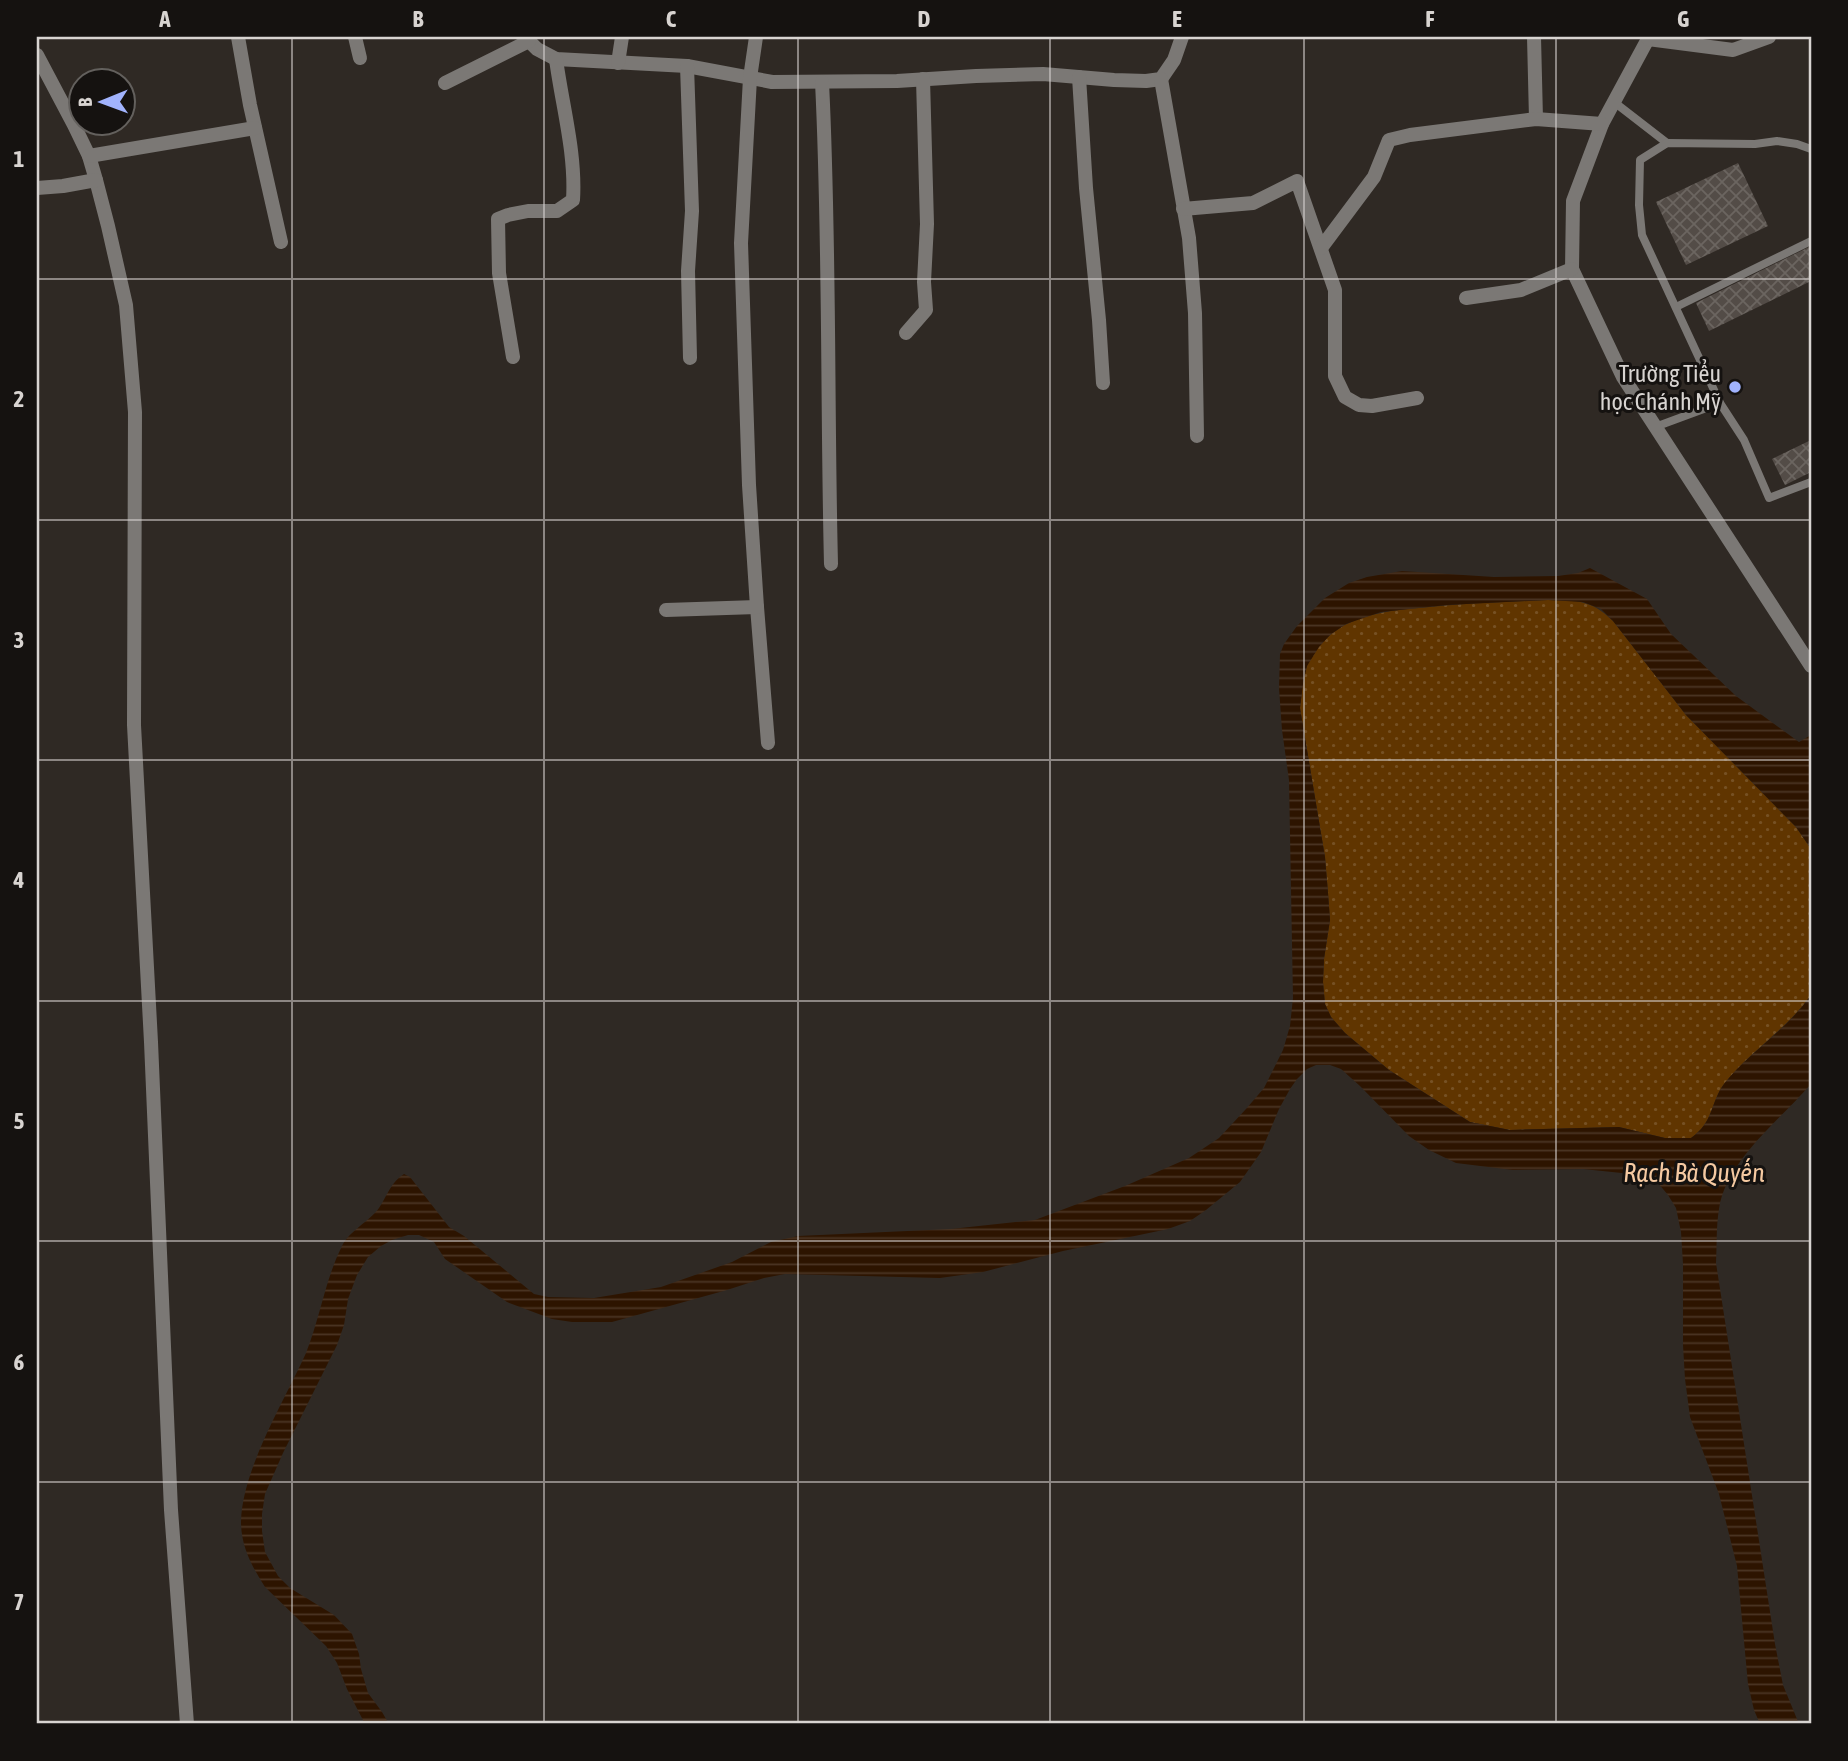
<svg xmlns="http://www.w3.org/2000/svg" width="1848" height="1761" font-family="'Asap Condensed',sans-serif">
<style>
.grass{fill:url(#grass-dots)}
.water{fill:url(#water-rules)}
.building{fill:url(#building-cross-hatch)}
.lines{fill:none;stroke-linecap:round;stroke-linejoin:round}
.service{stroke:#7b7875;stroke-width:8}
.minor{stroke:#7b7875;stroke-width:14}
.grid{fill:none;stroke:#d8d4d1;stroke-width:2;stroke-opacity:0.55}
.poi-dot{fill:#a1b3fd;stroke:#151210;stroke-width:2.5}
.labels{text-anchor:middle;dominant-baseline:central;stroke-width:6;stroke-linejoin:round;paint-order:stroke}
.poi-label{font-size:24px;fill:#d8d4d1;stroke:#151210;text-anchor:end}
.water-label{font-size:26px;font-style:italic;fill:#f5c9a1;stroke:#151210}
.neatline{fill:none;stroke:#d8d4d1;stroke-width:2.5}
.grid-label{font-size:23px;text-anchor:middle;font-weight:bold;fill:#d8d4d1}
</style>
<defs>
<pattern id="grass-dots" width="8" height="8" patternUnits="userSpaceOnUse" patternTransform="scale(1.75)"><rect width="8" height="8" fill="#603500"/><path d="M2 2h.1M6 6h.1" fill="none" stroke="#765124" stroke-width="1.8" stroke-linecap="round"/></pattern>
<pattern id="water-rules" width="6" height="5" patternUnits="userSpaceOnUse" patternTransform="scale(1.75)"><rect width="6" height="5" fill="#2d1400"/><path d="M0 2.5h6" fill="none" stroke="#4b3524"/></pattern>
<pattern id="building-cross-hatch" width="8" height="8" patternUnits="userSpaceOnUse" patternTransform="scale(1.75)"><rect width="8" height="8" fill="#534c47"/><path d="M0 0l8 8M0 8l8-8" fill="none" stroke="#6b6560"/></pattern>
</defs>
<rect width="100%" height="100%" fill="#2f2924"/>
<path class="grass" d="M1548 600C1578 601 1590 599 1613 621L1686 715 1796 827 1811 849V995C1787 1029 1750 1051 1724 1084 1710 1103 1714 1122 1691 1138H1665L1619 1127 1510 1130 1470 1122 1389 1070 1345 1033 1331 1017 1325 1004 1323 982 1324 959 1330 920 1328 893 1325 857 1300 708C1302 695 1302 679 1307 666 1314 649 1330 632 1347 624 1369 613 1395 610 1419 608 1462 603 1505 602 1548 600Z"/>
<path class="water" d="M1590 568 1647 599 1671 634 1736 696 1799 742 1811 735V849L1796 827 1686 715 1613 621 1601 609 1583 602 1548 600 1447 605 1381 612 1346 624 1330 635 1319 647 1307 666 1303 684 1300 708 1325 857 1328 893 1330 920 1324 959 1323 982 1325 1004 1331 1017 1345 1033 1389 1070 1470 1122 1510 1130 1619 1127 1665 1138H1691C1714 1122 1710 1103 1724 1084 1750 1051 1787 1030 1811 995V1084C1780 1120 1726 1161 1719 1209 1716 1227 1717 1246 1716 1263L1775 1644 1783 1685 1799 1724H1760L1754 1710 1748 1684 1737 1566 1719 1494 1690 1417 1685 1379 1683 1345V1264L1681 1232 1676 1208 1668 1195 1658 1183 1641 1175 1583 1169 1513 1170 1456 1163 1429 1150 1409 1136 1360 1086 1341 1069 1330 1065H1316L1307 1069 1297 1079 1290 1089 1279 1109 1261 1152 1240 1182 1206 1210 1190 1221 1168 1229 1063 1251 983 1272 940 1278 785 1274 764 1278 727 1290 612 1322H572L552 1319 507 1302 445 1259 434 1242 419 1235H408L392 1240 381 1246 368 1257 357 1275 348 1299 344 1325 337 1345 283 1453 265 1494 262 1514V1531L265 1552 278 1576 290 1588 334 1615 352 1634 359 1654 361 1669 368 1693 382 1712 389 1724H365L347 1689 337 1663 326 1646 265 1587C252 1567 241 1546 241 1522 242 1469 284 1402 306 1353 320 1318 325 1280 342 1246 350 1230 369 1222 379 1208 387 1196 391 1182 404 1174L410 1177 449 1227 464 1236 534 1294 548 1297 594 1298 661 1287 732 1262 771 1242 798 1236 951 1229 1035 1220 1125 1186 1189 1158 1219 1138 1246 1109 1264 1088 1283 1050 1290 1026 1293 998 1289 780 1282 730 1279 688 1280 654 1284 644 1297 626 1325 598 1349 583 1367 577 1402 571 1494 577 1558 576 1578 573Z"/>
<g class="building">
<polygon points="1738,163 1768,226 1686,265 1656,202"/>
<polygon points="1811,246 1811,281 1709,331 1696,303"/>
<polygon points="1811,440 1811,472 1785,485 1772,459"/>
</g>
<g class="lines">
<g class="service">
<polyline points="1614,102 1667,143"/>
<polyline points="1676,307 1811,241"/>
<polyline points="1720,403 1744,440 1769,498 1811,482"/>
<polyline points="1655,427 1720,403 1642,235 1639,205 1640,160 1667,143 1755,144 1777,141 1797,144 1811,149"/>
</g>
<g class="minor">
<polyline points="238,37 250,105 281,242"/>
<polyline points="355,37 360,58"/>
<polyline points="525,37 537,49 556,59 687,66 772,82 897,81 976,76 1043,74 1114,80 1146,81 1161,79 1174,60 1182,37"/>
<polyline points="1534,37 1536,119"/>
<polyline points="1649,37 1602,124 1573,201 1572,269 1623,377 1811,666"/>
<polyline points="1648,39 1733,50 1769,37"/>
<polyline points="37,55 74,125 89,156 96,180 108,226 126,305 135,412 134,725 151,1042 171,1510 187,1724"/>
<polyline points="618,63 622,37"/>
<polyline points="687,66 692,211 688,271 690,358"/>
<polyline points="1079,77 1086,188 1099,320 1103,383"/>
<polyline points="1161,79 1189,238 1195,313 1197,436"/>
<path d="M822 82C830 243 827 403 831 564"/>
<polyline points="445,83 529,41"/>
<polyline points="89,156 255,128"/>
<polyline points="37,188 63,186 96,180"/>
<polyline points="1183,209 1253,203 1297,181 1335,290 1335,376 1345,397 1359,405 1372,406 1417,398"/>
<polyline points="1321,248 1374,177 1389,140 1410,135 1536,119 1602,124"/>
<polyline points="1466,298 1521,290 1572,269"/>
<polyline points="906,333 926,310 924,282 927,224 923,79"/>
<path d="M513 357 499 273 498 219 508 215 528 211H557L573 200C576 153 562 105 556 59"/>
<polyline points="757,607 768,743"/>
<polyline points="666,610 757,607 749,485 741,243 750,78 756,37"/>
</g>
</g>
<path class="grid" d="M292 37V1724M544 37V1724M798 37V1724M1050 37V1724M1304 37V1724M1556 37V1724M37 279H1811M37 520H1811M37 760H1811M37 1001H1811M37 1241H1811M37 1482H1811"/>
<circle class="poi-dot" cx="1735" cy="387" r="7"/>
<g class="labels">
<g class="poi-label">
<text x="1721" y="373">Trường Tiểu<tspan x="1721" dy="28">học Chánh Mỹ</tspan></text>
</g>
<g class="water-label">
<text x="1694" y="1173">Rạch Bà Quyến</text>
</g>
</g>
<rect width="1848" height="1761" fill="none" stroke="#151210" stroke-width="77"/>
<g transform="translate(102 102) rotate(269)"><circle r="33" fill="#151210" stroke="#63605d" stroke-width="2"/>
<path d="M0-5L12 26L0 18L-12 26Z" fill="#a1b3fd"/>
<text y="-10" font-size="19" font-weight="bold" text-anchor="middle" fill="#d8d4d1">B</text>
</g>
<rect x="38" y="38" width="1772" height="1684" class="neatline"/>
<g class="grid-label">
<text x="165" y="27">A</text>
<text x="418" y="27">B</text>
<text x="671" y="27">C</text>
<text x="924" y="27">D</text>
<text x="1177" y="27">E</text>
<text x="1430" y="27">F</text>
<text x="1683" y="27">G</text>
<text x="19" y="167">1</text>
<text x="19" y="407">2</text>
<text x="19" y="648">3</text>
<text x="19" y="888">4</text>
<text x="19" y="1129">5</text>
<text x="19" y="1370">6</text>
<text x="19" y="1610">7</text>
</g>
</svg>
